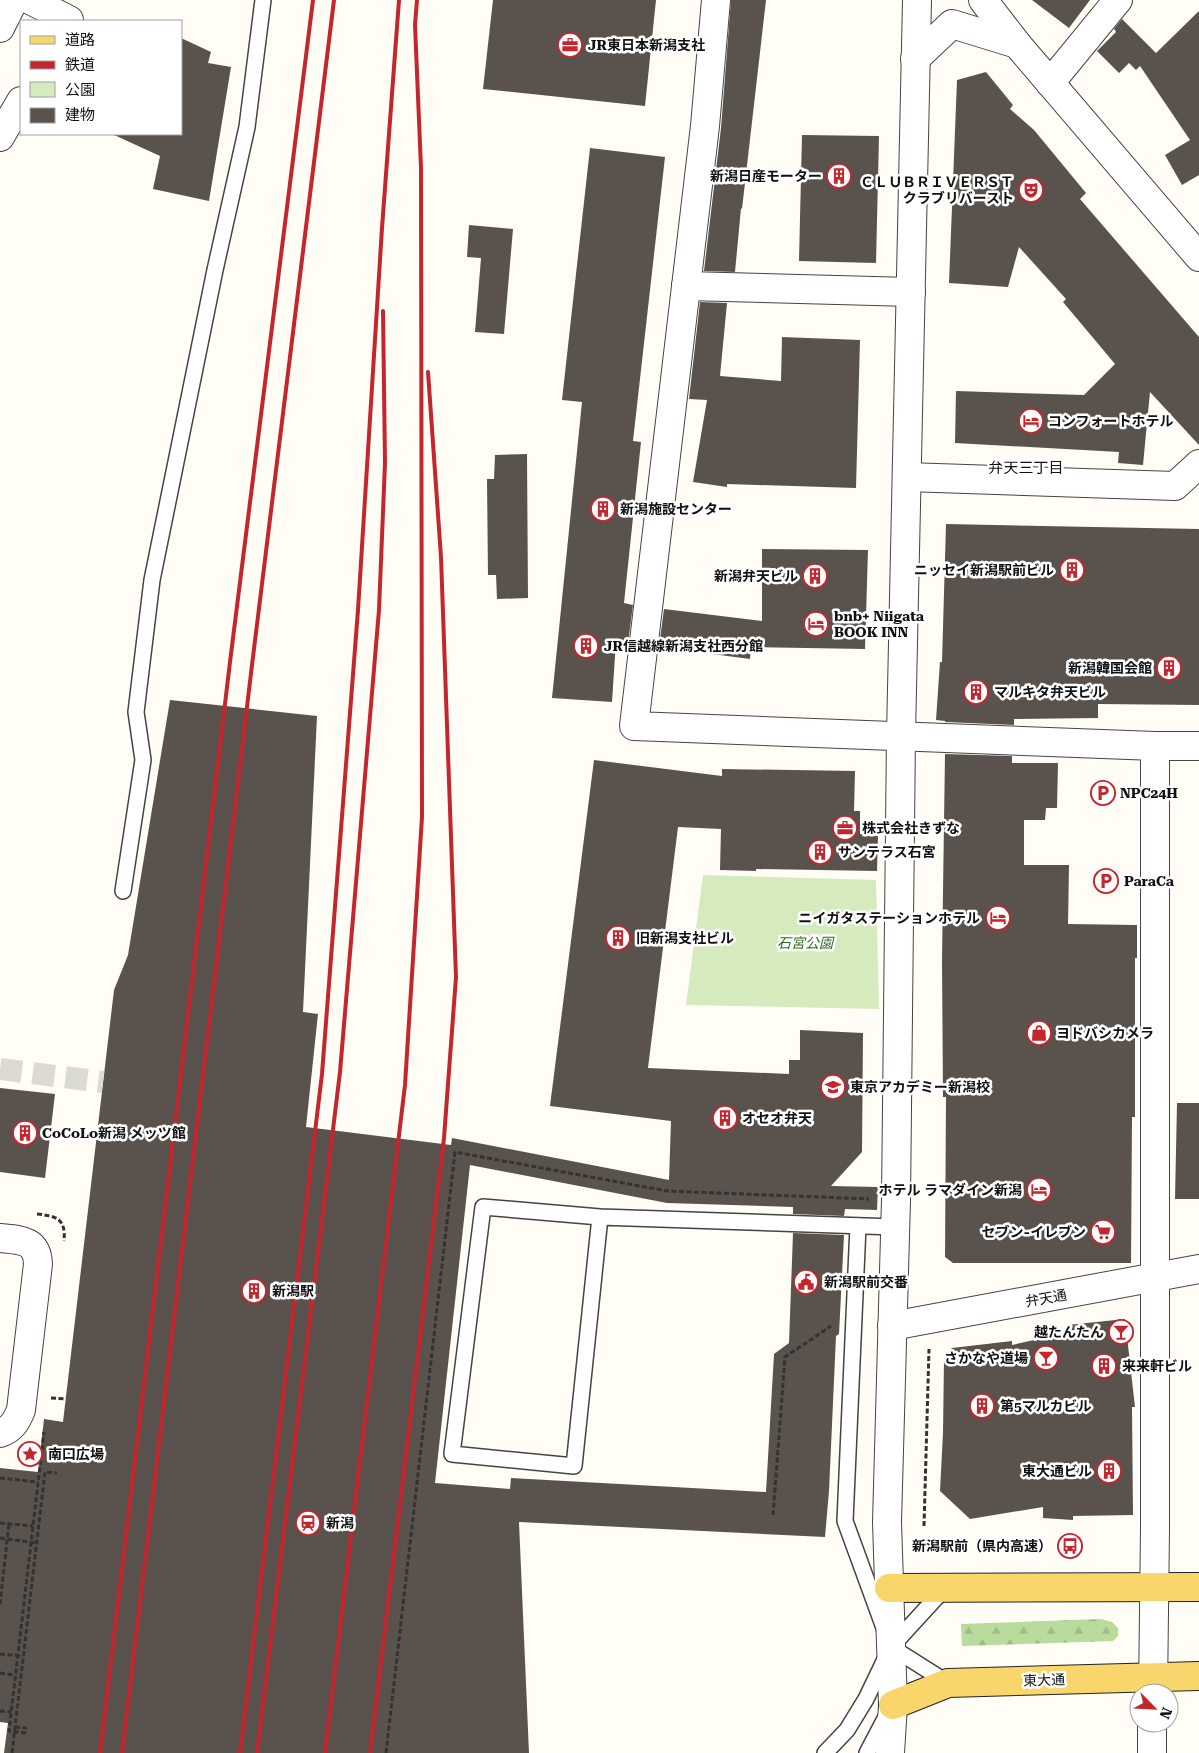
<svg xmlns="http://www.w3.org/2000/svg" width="1199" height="1753" font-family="'Roboto Serif','Noto Sans JP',serif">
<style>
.forest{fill:url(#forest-firs)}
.park{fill:#d5ebbd}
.building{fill:#5a524d}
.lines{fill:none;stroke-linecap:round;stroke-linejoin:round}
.pedestrian-tunnel{stroke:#dbdad3;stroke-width:22;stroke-dasharray:22 11;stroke-linecap:butt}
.service-casing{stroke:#444;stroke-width:18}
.minor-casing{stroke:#444;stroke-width:30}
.tertiary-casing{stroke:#444;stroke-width:30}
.primary-casing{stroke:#222;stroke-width:30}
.path{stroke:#333;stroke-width:3;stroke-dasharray:5 2.5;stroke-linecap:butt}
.service{stroke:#fff;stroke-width:15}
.minor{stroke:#fff;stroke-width:28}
.tertiary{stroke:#fff;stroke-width:28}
.primary{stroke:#f9d66b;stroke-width:28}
.rail{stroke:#c4262e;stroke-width:4}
.labels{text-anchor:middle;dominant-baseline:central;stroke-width:5;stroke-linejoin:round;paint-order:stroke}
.poi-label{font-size:14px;font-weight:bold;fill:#111;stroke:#fff;text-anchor:start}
.park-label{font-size:14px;font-style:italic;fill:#2f6b1f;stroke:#fff}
.street-label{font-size:14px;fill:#111;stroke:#fff}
.neighbourhood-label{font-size:15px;fill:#111;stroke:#fff}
</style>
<defs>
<pattern id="forest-firs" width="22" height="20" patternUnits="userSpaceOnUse" patternTransform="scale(1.25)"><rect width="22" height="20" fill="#b9dc9c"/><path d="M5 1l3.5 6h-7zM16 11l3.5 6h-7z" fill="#9ebc85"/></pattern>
</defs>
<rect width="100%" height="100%" fill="#fffdf5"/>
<polygon class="forest" points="1101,1619 1112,1622 1118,1628 1118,1636 1113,1641 962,1646 961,1624"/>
<polygon class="park" points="703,875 876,880 879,1009 686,1005"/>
<g class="building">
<polygon points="493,0 656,0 645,106 483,89"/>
<polygon points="731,0 766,0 742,209 741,208 735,272 704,271 721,128"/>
<polygon points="1032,0 1090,0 1069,28"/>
<polygon points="1199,11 1199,175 1182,185 1165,155 1190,140 1140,66 1136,70 1129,63 1119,73 1097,51 1116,32 1114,29 1122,19 1156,53"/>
<polygon points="181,38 211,52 208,63 231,67 209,201 153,189 160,156 112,134 181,134"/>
<polygon points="986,72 1013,105 1010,109 1034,130 1086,193 1080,199 1199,337 1199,445 1150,392 1143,465 1118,463 1119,452 955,443 956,391 1084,395 1115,364 1063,302 1066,299 1019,247 1008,287 949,283 957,80"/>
<polygon points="802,135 879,136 876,263 799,261"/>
<polygon points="590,148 665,157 633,441 641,442 624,603 633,605 628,643 616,641 612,702 552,698 582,402 562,400"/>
<polygon points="469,225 513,229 504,334 475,332 481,258 467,257"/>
<polygon points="700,302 727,303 720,376 781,381 782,337 860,340 856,488 727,484 727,487 693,482 707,400 689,399"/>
<polygon points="527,454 528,598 497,599 496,575 488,575 487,479 494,479 495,455"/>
<polygon points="946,524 1199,529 1199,705 1098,704 1098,718 1014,719 1014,725 945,722 945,721 936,720 940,662 942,662"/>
<polygon points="762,549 868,550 865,649 751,647 750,659 659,647 664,609 762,621"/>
<polygon points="170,700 317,716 303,1012 318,1014 306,1127 451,1145 452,1138 669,1180 671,1121 550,1106 594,760 722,776 722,769 855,771 854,811 860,811 860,834 878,835 877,871 756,869 756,871 720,870 721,829 678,827 648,1068 789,1074 789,1060 800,1060 800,1030 863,1033 862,1152 831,1186 878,1187 877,1210 845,1209 844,1216 793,1214 793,1207 667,1203 470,1165 435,1483 510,1489 511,1478 766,1492 774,1354 789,1343 793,1233 844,1235 839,1334 836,1336 829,1491 825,1537 519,1522 529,1753 4,1753 8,1723 0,1722 0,1468 38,1472 44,1419 63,1422 114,990 128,955"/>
<polygon points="945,754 1012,756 1012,763 1058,763 1057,808 1046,808 1045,820 1024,820 1024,865 1069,865 1068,924 1137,925 1137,958 1135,958 1135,1117 1132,1117 1131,1263 953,1263 945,1257 946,1097 943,1097 942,961"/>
<polygon points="0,1088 55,1094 45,1178 0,1172"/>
<polygon points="1177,1103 1199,1103 1199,1199 1175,1199"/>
<polygon points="1125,1319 1135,1407 1132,1407 1133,1515 1073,1516 1073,1520 1043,1518 1043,1507 970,1519 940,1491 943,1433 944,1359 952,1348 1012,1341 1012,1345 1070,1332 1068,1325"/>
</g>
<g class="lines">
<polyline class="pedestrian-tunnel" points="0,1069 103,1082"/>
<defs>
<g id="service">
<polyline points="123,891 143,760 136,712 152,580 215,270 247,127 263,0"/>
<polyline points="600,1217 574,1466 452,1454 483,1207 600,1217 895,1227"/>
<polyline points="858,1226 845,1521 891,1647 948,1683"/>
<polyline points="825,1753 847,1730 866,1699 891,1647 946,1587"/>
<polyline points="867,1753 887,1715"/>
</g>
<g id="minor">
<polyline points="30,0 69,20"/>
<polyline points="716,0 705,126 634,726 1155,746 1199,746"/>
<polyline points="0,28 14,0"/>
<polyline points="1050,83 1118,0"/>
<polyline points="0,137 21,101"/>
<polyline points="686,286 911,292"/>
<polyline points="907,477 1175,486 1199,464"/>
<polyline points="892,1326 1199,1269"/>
<polyline points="1153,1693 1155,1529 1155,746"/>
<polyline points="1152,1753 1152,1723"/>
</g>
<g id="tertiary">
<polyline points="983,0 1017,44 1199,257"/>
<polyline points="915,59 952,24 1017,44"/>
<path d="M0 1238C20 1240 37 1239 38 1264L21 1410C16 1422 12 1429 0 1433"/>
<polyline points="890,1753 893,1705 887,1522 896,1200 901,735 917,0"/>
</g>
<g id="primary">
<polyline points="889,1588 1199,1587"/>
<polyline points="893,1705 948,1683 1199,1676"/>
</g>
</defs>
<use href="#service" class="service-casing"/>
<use href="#minor" class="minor-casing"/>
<use href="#tertiary" class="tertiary-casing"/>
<use href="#primary" class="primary-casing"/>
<g class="path">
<path d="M37 1214C57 1216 66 1219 64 1241"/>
<polyline points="51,1398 66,1399"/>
<polyline points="0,1478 38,1482"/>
<polyline points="773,1515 785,1357 831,1326"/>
<polyline points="0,1523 33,1526"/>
<polyline points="924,1526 929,1349"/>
<polyline points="0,1538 37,1543"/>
<polyline points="0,1604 9,1524"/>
<polyline points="0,1654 23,1656"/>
<polyline points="0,1673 15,1675"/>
<polyline points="0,1711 11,1712"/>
<polyline points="15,1727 27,1728"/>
<polyline points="26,1733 9,1731 44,1432"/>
<polyline points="12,1753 45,1472 57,1473"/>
<polyline points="386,1753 455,1152 667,1191 869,1199"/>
</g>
<use href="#service" class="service"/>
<use href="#minor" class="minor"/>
<use href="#tertiary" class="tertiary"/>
<use href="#primary" class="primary"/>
<g class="rail">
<polyline points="100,1753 230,662 313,0"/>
<polyline points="122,1753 252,665 334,0"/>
<polyline points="240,1753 322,1074 358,610 382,228 399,0"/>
<polyline points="257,1753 340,1072 379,610 385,463 383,311"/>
<polyline points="325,1753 405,1085 422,817 421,168 415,25 417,0"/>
<polyline points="370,1753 444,1138 456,977 441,557 428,372"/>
</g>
</g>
<defs>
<symbol id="office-ring" viewBox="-11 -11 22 22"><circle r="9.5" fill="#fff" stroke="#c4262e" stroke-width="1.5"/><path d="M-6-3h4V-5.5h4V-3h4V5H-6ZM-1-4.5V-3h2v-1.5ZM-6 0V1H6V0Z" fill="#c4262e"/></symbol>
<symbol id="building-ring" viewBox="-11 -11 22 22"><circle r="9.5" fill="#fff" stroke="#c4262e" stroke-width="1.5"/><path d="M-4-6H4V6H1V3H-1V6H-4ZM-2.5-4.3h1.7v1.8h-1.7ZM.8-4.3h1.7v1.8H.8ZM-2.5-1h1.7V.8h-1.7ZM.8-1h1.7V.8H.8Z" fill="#c4262e"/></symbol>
<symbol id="theatre-ring" viewBox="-11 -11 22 22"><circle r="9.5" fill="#fff" stroke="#c4262e" stroke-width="1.5"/><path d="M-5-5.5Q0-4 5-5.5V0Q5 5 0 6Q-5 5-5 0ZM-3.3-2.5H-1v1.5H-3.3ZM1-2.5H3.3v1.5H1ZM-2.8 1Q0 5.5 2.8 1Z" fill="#c4262e"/></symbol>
<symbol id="hotel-ring" viewBox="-11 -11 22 22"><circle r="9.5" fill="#fff" stroke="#c4262e" stroke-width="1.5"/><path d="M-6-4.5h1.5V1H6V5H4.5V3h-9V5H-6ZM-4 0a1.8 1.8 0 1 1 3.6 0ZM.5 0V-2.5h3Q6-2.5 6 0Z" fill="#c4262e"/></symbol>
<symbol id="parking-ring" viewBox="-11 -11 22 22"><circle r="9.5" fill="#fff" stroke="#c4262e" stroke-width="1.5"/><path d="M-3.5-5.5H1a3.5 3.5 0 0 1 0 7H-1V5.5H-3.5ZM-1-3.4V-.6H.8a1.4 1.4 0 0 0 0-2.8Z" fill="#c4262e"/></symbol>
<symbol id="shop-ring" viewBox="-11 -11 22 22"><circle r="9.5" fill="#fff" stroke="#c4262e" stroke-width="1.5"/><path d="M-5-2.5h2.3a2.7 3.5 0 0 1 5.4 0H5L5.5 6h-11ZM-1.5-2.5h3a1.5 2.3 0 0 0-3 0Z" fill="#c4262e"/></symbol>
<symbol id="university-ring" viewBox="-11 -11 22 22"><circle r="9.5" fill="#fff" stroke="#c4262e" stroke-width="1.5"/><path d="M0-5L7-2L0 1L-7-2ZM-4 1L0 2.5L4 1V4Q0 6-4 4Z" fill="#c4262e"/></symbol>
<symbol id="supermarket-ring" viewBox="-11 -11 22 22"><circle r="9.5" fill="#fff" stroke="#c4262e" stroke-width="1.5"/><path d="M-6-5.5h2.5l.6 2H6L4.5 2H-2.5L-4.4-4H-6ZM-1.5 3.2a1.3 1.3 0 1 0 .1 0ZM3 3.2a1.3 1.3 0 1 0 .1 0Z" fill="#c4262e"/></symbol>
<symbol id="civic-ring" viewBox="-11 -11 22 22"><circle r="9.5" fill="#fff" stroke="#c4262e" stroke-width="1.5"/><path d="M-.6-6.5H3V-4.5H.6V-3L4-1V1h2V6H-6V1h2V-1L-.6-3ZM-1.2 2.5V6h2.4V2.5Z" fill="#c4262e"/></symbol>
<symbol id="bar-ring" viewBox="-11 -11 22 22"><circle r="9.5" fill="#fff" stroke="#c4262e" stroke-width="1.5"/><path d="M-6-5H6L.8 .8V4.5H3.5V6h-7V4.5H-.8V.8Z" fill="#c4262e"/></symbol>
<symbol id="sight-ring" viewBox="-11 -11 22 22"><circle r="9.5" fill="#fff" stroke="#c4262e" stroke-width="1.5"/><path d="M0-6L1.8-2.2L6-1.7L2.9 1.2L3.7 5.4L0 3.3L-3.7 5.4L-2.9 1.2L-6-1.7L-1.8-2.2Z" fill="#c4262e"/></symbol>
<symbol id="station-ring" viewBox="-11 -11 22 22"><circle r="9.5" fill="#fff" stroke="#c4262e" stroke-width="1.5"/><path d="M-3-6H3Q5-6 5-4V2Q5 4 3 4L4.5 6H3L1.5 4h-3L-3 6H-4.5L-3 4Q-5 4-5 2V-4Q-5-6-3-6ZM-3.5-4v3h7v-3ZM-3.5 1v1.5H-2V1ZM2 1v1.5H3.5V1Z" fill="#c4262e"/></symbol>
<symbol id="bus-ring" viewBox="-11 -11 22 22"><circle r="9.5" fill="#fff" stroke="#c4262e" stroke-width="1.5"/><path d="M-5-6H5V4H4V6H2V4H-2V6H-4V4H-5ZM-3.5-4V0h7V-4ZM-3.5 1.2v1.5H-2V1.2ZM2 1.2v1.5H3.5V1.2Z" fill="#c4262e"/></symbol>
</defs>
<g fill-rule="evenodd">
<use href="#office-ring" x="556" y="31" width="28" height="28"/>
<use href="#building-ring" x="825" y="162" width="28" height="28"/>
<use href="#theatre-ring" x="1017" y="176" width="28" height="28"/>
<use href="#hotel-ring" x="1017" y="407" width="28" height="28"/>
<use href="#building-ring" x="589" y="495" width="28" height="28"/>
<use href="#building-ring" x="1058" y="556" width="28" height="28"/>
<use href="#building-ring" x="801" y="562" width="28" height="28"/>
<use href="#hotel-ring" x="802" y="610" width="28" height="28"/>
<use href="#building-ring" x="572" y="632" width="28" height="28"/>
<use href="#building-ring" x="1155" y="654" width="28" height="28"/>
<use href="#building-ring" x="962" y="678" width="28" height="28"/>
<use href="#parking-ring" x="1089" y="779" width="28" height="28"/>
<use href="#office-ring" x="831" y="814" width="28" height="28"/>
<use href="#building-ring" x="806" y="838" width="28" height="28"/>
<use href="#parking-ring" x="1092" y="867" width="28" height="28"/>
<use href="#hotel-ring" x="984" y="904" width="28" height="28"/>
<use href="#building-ring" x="604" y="924" width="28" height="28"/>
<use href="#shop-ring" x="1025" y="1019" width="28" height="28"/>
<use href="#university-ring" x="819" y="1073" width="28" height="28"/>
<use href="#building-ring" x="711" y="1104" width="28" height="28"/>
<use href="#building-ring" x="11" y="1119" width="28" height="28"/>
<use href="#hotel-ring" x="1025" y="1176" width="28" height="28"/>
<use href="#supermarket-ring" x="1089" y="1218" width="28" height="28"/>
<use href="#civic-ring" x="792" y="1268" width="28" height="28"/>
<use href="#building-ring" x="240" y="1277" width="28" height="28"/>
<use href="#bar-ring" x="1107" y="1318" width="28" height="28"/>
<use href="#bar-ring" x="1032" y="1344" width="28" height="28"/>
<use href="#building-ring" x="1090" y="1352" width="28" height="28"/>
<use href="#building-ring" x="968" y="1392" width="28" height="28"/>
<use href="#sight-ring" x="16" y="1440" width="28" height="28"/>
<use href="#building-ring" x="1095" y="1457" width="28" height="28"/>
<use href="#station-ring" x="294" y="1509" width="28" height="28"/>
<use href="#bus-ring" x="1056" y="1532" width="28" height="28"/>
</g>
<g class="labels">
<g class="poi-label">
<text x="588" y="45">JR東日本新潟支社</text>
<text x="822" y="176" text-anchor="end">新潟日産モーター</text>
<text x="1014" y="182" text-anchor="end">ＣＬＵＢＲＩＶＥＲＳＴ<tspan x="1014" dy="16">クラブリバースト</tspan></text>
<text x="1048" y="421">コンフォートホテル</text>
<text x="620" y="509">新潟施設センター</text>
<text x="1054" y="570" text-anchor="end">ニッセイ新潟駅前ビル</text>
<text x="798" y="576" text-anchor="end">新潟弁天ビル</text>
<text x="834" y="616">bnb+ Niigata<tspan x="834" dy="16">BOOK INN</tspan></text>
<text x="604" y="646">JR信越線新潟支社西分館</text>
<text x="1152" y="668" text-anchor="end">新潟韓国会館</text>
<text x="994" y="692">マルキタ弁天ビル</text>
<text x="1120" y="793">NPC24H</text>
<text x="862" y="828">株式会社きずな</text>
<text x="838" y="852">サンテラス石宮</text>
<text x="1124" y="881">ParaCa</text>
<text x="980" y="918" text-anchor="end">ニイガタステーションホテル</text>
<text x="636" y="938">旧新潟支社ビル</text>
<text x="1056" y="1033">ヨドバシカメラ</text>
<text x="850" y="1087">東京アカデミー新潟校</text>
<text x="742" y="1118">オセオ弁天</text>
<text x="42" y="1133">CoCoLo新潟 メッツ館</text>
<text x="1022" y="1190" text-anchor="end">ホテル ラマダイン新潟</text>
<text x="1086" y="1232" text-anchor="end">セブン-イレブン</text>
<text x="824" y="1282">新潟駅前交番</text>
<text x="272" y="1291">新潟駅</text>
<text x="1104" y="1332" text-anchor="end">越たんたん</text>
<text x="1028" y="1358" text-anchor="end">さかなや道場</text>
<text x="1122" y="1366">来来軒ビル</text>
<text x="1000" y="1406">第5マルカビル</text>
<text x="48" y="1454">南口広場</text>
<text x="1092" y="1471" text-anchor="end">東大通ビル</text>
<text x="326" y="1523">新潟</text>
<text x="1052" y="1546" text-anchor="end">新潟駅前（県内高速）</text>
</g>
<g class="park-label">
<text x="805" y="943">石宮公園</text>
</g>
<g class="street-label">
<text transform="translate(1046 1298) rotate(-10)">弁天通</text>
<text transform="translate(1044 1680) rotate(-2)">東大通</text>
</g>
<g class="neighbourhood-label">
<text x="1026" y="468">弁天三丁目</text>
</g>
</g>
<rect x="20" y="20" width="162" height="115" fill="#ffffff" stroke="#a0a0a0"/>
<rect x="30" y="36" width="25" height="8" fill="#f9d66b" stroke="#a0a0a0"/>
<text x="65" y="45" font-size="15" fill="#111111">道路</text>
<rect x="30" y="61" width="25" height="8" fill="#c4262e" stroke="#a0a0a0"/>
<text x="65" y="70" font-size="15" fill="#111111">鉄道</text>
<rect x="30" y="82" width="25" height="15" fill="#d5ebbd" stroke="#a0a0a0"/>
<text x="65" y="95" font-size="15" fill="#111111">公園</text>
<rect x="30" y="108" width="25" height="15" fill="#5a524d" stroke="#a0a0a0"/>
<text x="65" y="120" font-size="15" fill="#111111">建物</text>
<g transform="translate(1154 1708) rotate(114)"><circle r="24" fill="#ffffff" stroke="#a0a0a0"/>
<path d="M0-4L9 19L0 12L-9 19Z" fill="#c4262e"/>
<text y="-8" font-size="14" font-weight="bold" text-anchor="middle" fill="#111111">N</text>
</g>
</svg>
